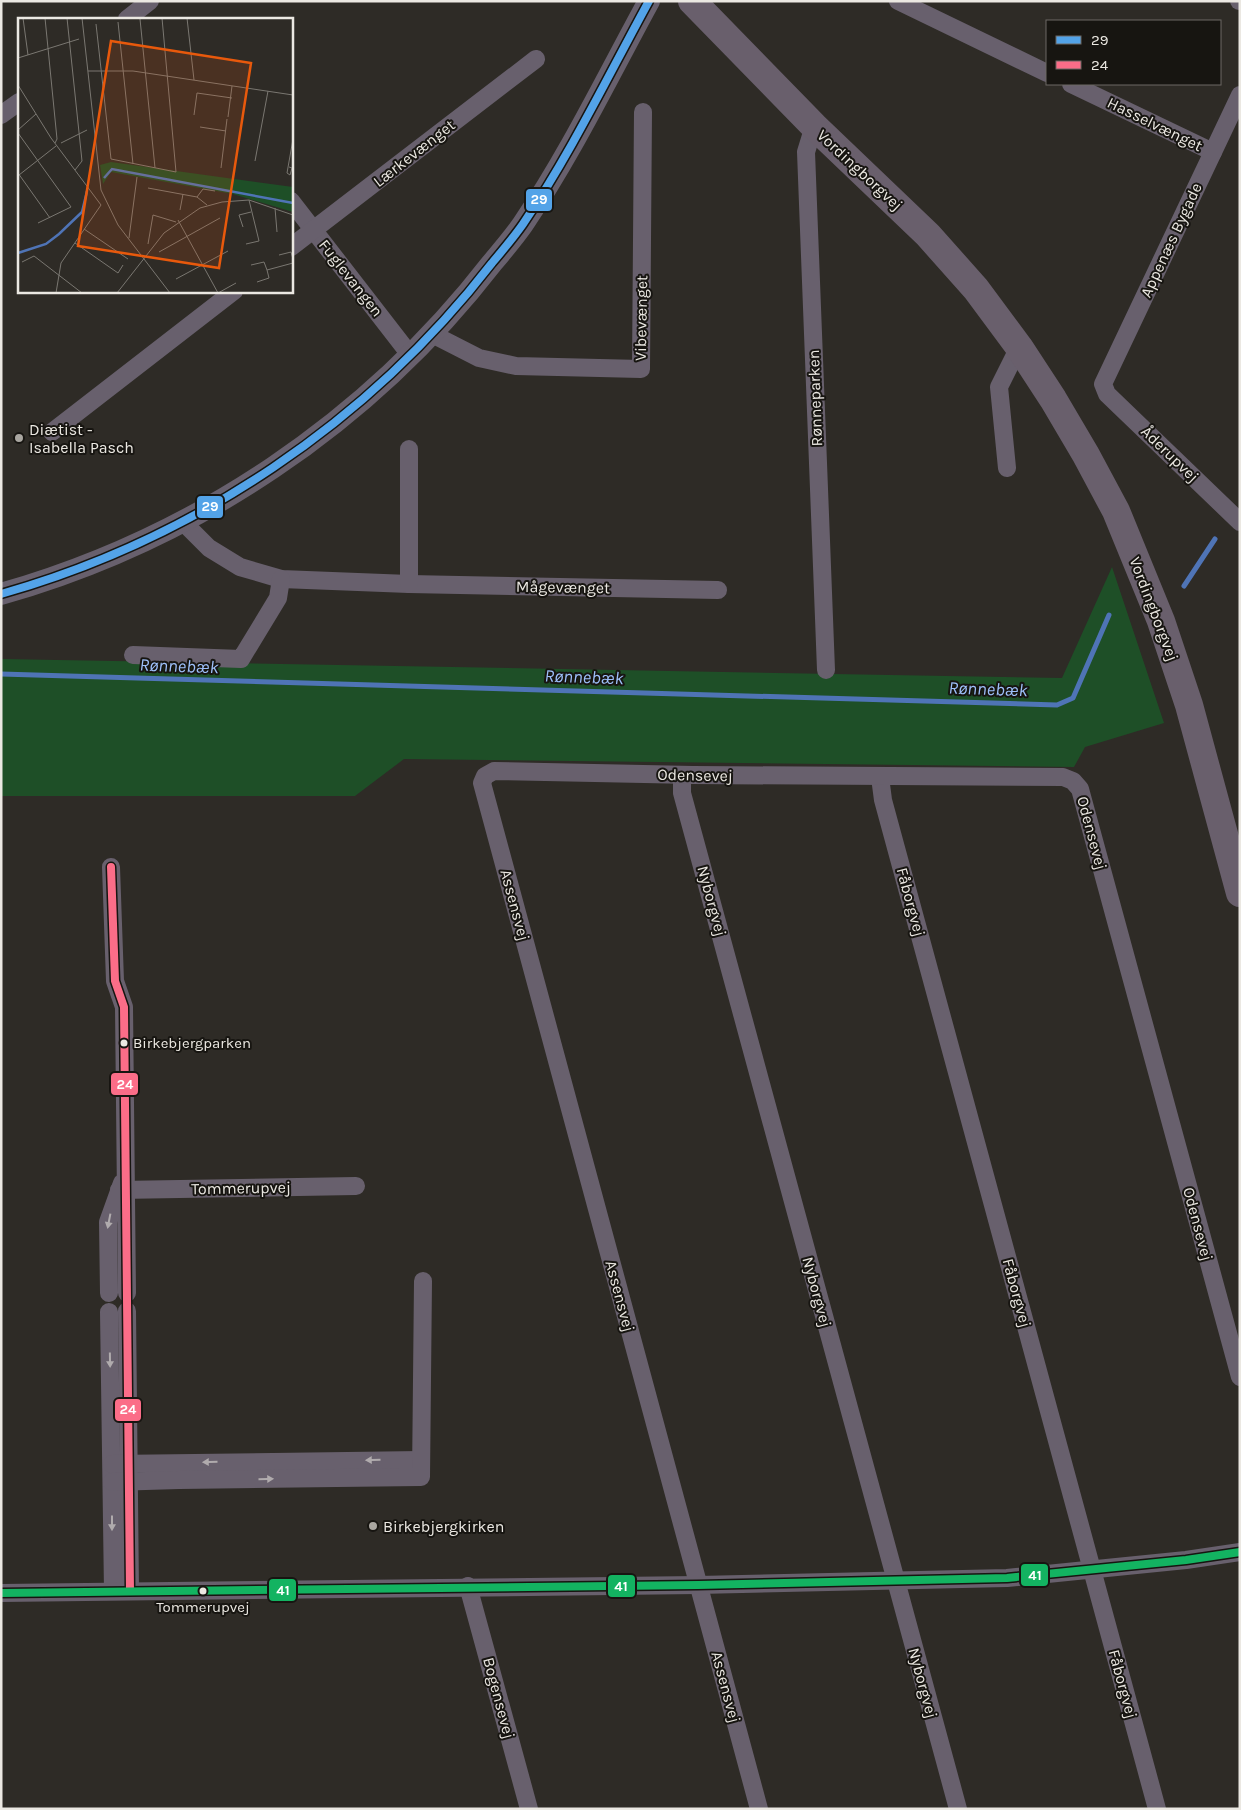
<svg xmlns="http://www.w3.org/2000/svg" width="1241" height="1810" font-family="Karla,sans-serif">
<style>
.green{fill:#1e4f27}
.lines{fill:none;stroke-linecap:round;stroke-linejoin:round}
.stream{stroke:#4f74b6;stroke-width:5}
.minor{stroke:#68606d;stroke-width:18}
.tertiary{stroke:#68606d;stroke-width:22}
.primary{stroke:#695f6c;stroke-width:28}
.bus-1-casing{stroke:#171511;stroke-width:11}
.bus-2-casing{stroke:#171511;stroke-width:11}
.bus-3-casing{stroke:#171511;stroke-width:11}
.bus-1{stroke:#53a3e8;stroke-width:8}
.bus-2{stroke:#fb6d88;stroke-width:8}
.bus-3{stroke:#13b361;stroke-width:8}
.oneway{fill:#b0abad}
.poi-dot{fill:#a9a6a0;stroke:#171511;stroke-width:2}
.bus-dot{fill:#ebe8e2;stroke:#171511;stroke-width:2}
.labels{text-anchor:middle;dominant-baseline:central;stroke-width:4;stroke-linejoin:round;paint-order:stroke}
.bus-label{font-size:15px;fill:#ebe8e2;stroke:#171511;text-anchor:start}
.street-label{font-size:16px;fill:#ebe8e2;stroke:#171511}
.poi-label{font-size:16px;fill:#ebe8e2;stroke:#171511;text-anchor:start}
.water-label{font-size:18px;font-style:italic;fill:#9ec0fa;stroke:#171511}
.inset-river{fill:none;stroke:#4f74b6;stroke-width:2.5}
.inset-road{fill:none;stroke:#7a7771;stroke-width:1}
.view{fill:#e8590c;fill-opacity:0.15;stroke:#e8590c;stroke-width:2.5}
.inset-edge{fill:none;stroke:#ebe8e2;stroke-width:2.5}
.line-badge{stroke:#171511;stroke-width:2}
.badge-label{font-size:14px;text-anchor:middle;font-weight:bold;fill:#fff}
</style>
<rect width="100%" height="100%" fill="#2e2b26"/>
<polygon class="green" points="1112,567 1164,723 1085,747 1074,767 404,759 355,796 1,796 1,659 1062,678"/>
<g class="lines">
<g class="stream">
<polyline points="1184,586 1215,539"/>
<polyline points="1,674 1057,705 1073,698 1109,615"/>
</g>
<g class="minor">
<polyline points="898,1 1047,73"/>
<polyline points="1239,1 1240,1"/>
<polyline points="127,19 150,1"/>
<polyline points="1071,84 1213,152"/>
<polyline points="1240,95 1103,384 1107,394 1240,522"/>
<polyline points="1,115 19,102"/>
<polyline points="814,126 806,152 826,670"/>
<polyline points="291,201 411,356"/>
<polyline points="291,247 536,59"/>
<polyline points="432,334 479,358 516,366 641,369 643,112"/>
<polyline points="52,432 234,291"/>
<polyline points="1007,468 999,387 1019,347"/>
<polyline points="183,522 209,548 240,567 281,579 409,584 718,590"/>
<polyline points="409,584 409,449"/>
<polyline points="133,655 241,659 278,598 281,579"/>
<polyline points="682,775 682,793 958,1809"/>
<polyline points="880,777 883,800 1157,1809"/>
<polyline points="111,867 115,981 124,1007 127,1293"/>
<polyline points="119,1190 356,1186"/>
<polyline points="109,1293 108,1222 122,1183"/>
<polyline points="127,1311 130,1591"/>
<polyline points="109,1312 113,1591"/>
<polyline points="112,1464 421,1460"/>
<polyline points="112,1482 179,1480 421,1477 423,1281"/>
<polyline points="468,1586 529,1809"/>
<polyline points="1,1593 698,1585 1007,1578 1186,1560 1240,1552"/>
<polyline points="759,1809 482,783 485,776 494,771 693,775 1063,777 1073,781 1080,789 1240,1377"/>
</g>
<path class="tertiary" d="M1 594C195 539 369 422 492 263 503 250 514 237 523 224 571 153 608 76 649 1"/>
<polyline class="primary" points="692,1 814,126 928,235 976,289 1019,347 1053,399 1086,455 1116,511 1161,621 1189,705 1240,893"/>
<defs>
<path id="bus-1" d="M1 594C195 539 369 422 492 263 503 250 514 237 523 224 571 153 608 76 649 1"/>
<polyline id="bus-2" points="111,867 115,981 124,1007 130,1591"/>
<polyline id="bus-3" points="1,1593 698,1585 1007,1578 1186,1560 1240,1552"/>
</defs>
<use href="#bus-1" class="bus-1-casing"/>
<use href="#bus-2" class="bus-2-casing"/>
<use href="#bus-3" class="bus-3-casing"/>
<use href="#bus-1" class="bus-1"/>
<use href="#bus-2" class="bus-2"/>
<use href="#bus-3" class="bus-3"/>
</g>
<defs><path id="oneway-solid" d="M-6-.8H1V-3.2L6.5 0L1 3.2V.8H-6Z" transform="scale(1.25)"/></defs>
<g class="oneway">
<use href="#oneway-solid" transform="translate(109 1221) rotate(101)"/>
<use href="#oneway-solid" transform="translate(110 1360) rotate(89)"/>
<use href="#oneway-solid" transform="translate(373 1460) rotate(179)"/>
<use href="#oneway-solid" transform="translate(210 1462) rotate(179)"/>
<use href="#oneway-solid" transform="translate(266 1479) rotate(-1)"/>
<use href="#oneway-solid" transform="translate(112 1523) rotate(90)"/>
</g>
<g class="poi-dot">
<circle cx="19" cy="438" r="5"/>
<circle cx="373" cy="1526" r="5"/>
</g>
<g class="bus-dot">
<circle cx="124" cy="1043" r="4.5"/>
<circle cx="203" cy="1591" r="4.5"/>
</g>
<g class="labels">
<g class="bus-label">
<text x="133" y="1043">Birkebjergparken</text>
<text x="203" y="1607" text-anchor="middle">Tommerupvej</text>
</g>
<g class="street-label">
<text transform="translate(1155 124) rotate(26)">Hasselvænget</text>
<text transform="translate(414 153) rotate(-38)">Lærkevænget</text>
<text transform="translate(860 170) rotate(43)">Vordingborgvej</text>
<text transform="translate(1171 240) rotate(-65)">Appenæs Bygade</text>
<text transform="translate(351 278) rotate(52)">Fuglevangen</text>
<text transform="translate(641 318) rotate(-89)">Vibevænget</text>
<text transform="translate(815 398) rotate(-92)">Rønneparken</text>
<text transform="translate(1170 454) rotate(44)">Åderupvej</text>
<text transform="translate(563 587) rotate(1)">Mågevænget</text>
<text transform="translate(1154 609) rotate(69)">Vordingborgvej</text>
<text transform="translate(695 775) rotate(1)">Odensevej</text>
<text transform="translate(1092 833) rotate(75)">Odensevej</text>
<text transform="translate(712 901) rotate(75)">Nyborgvej</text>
<text transform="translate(911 902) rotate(75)">Fåborgvej</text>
<text transform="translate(515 905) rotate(75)">Assensvej</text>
<text transform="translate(241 1188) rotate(-1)">Tommerupvej</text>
<text transform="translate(1198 1224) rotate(75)">Odensevej</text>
<text transform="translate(817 1292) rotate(75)">Nyborgvej</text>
<text transform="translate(1017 1293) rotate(75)">Fåborgvej</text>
<text transform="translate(620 1296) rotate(75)">Assensvej</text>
<text transform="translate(923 1683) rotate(75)">Nyborgvej</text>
<text transform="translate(1123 1684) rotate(75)">Fåborgvej</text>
<text transform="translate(726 1687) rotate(75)">Assensvej</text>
<text transform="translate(499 1698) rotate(75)">Bogensevej</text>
</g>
<g class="poi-label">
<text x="29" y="429">Diætist -<tspan x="29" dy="18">Isabella Pasch</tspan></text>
<text x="383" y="1526">Birkebjergkirken</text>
</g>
<g class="water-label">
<text transform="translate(179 666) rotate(2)">Rønnebæk</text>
<text transform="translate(584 677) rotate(2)">Rønnebæk</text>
<text transform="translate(988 689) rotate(2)">Rønnebæk</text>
</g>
</g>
<g transform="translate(18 18)">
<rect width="275" height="275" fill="#2e2b26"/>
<path d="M93 144 275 169V194L215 176 93 154 85 166 82 147Z" fill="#1e4f27"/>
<path class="inset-river" d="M86 160 94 151 275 185M0 235 28 226 41 216 64 194 69 173"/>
<path class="inset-road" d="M5 0 10 37M27 0 39 121 37 125M49 0 64 143 57 152M64 0 83 172 100 207 152 275M169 0 176 62M122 1 137 150M100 4 115 146M78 6 93 141 158 154 144 0M0 40 61 21M70 53H115L275 77M0 67 33 120 83 187 43 245 38 275M176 97 179 75 214 80M210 99 214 68M182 109 208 113M0 112 18 96M0 115 53 189 20 205M43 125 69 112M237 143 250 73M271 149 274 150 272 157 269 155 275 121M203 150 209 101M0 155 32 200M1 157 38 128M130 170 179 179 189 187M179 179 185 171 197 173M257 190 259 214M162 192 165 176M160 202 200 275M225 209 221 197 233 194M66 211 110 241M111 220 119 159M57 225 100 255 105 247M130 226 135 197 158 204M228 226 241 223 231 182M141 234 202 200M261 237 273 234 275 241M4 244 16 238 64 275M233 247 246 244 249 252 275 245M158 261 210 233M239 264 251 260 249 252M99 275 146 215 182 190 204 184 231 182 275 197M200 275 218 265"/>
<path class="view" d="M93 23 233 45 201 250 60 228Z"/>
<rect width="275" height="275" class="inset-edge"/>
</g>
<g class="line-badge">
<rect x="525" y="188" width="28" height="24" rx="5" fill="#53a3e8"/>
<rect x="196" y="495" width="28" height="24" rx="5" fill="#53a3e8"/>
<rect x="110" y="1072" width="29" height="24" rx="5" fill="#fb6d88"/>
<rect x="114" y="1398" width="28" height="24" rx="5" fill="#fb6d88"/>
<rect x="1020" y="1563" width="29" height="24" rx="5" fill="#13b361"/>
<rect x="607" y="1574" width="29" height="24" rx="5" fill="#13b361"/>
<rect x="268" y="1578" width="29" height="24" rx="5" fill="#13b361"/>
</g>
<g class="badge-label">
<text x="539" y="204">29</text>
<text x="210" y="511">29</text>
<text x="125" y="1089">24</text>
<text x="128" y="1414">24</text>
<text x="1035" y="1580">41</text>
<text x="621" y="1591">41</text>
<text x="283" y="1595">41</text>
</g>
<rect width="1241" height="1810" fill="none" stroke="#ebe8e2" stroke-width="5"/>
<rect x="1046" y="20" width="175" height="65" fill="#171511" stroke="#6c6965"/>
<rect x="1056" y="36" width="25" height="8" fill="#53a3e8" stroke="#6c6965"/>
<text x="1091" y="45" font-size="15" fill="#ebe8e2">29</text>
<rect x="1056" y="61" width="25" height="8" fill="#fb6d88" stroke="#6c6965"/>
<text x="1091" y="70" font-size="15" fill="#ebe8e2">24</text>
</svg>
